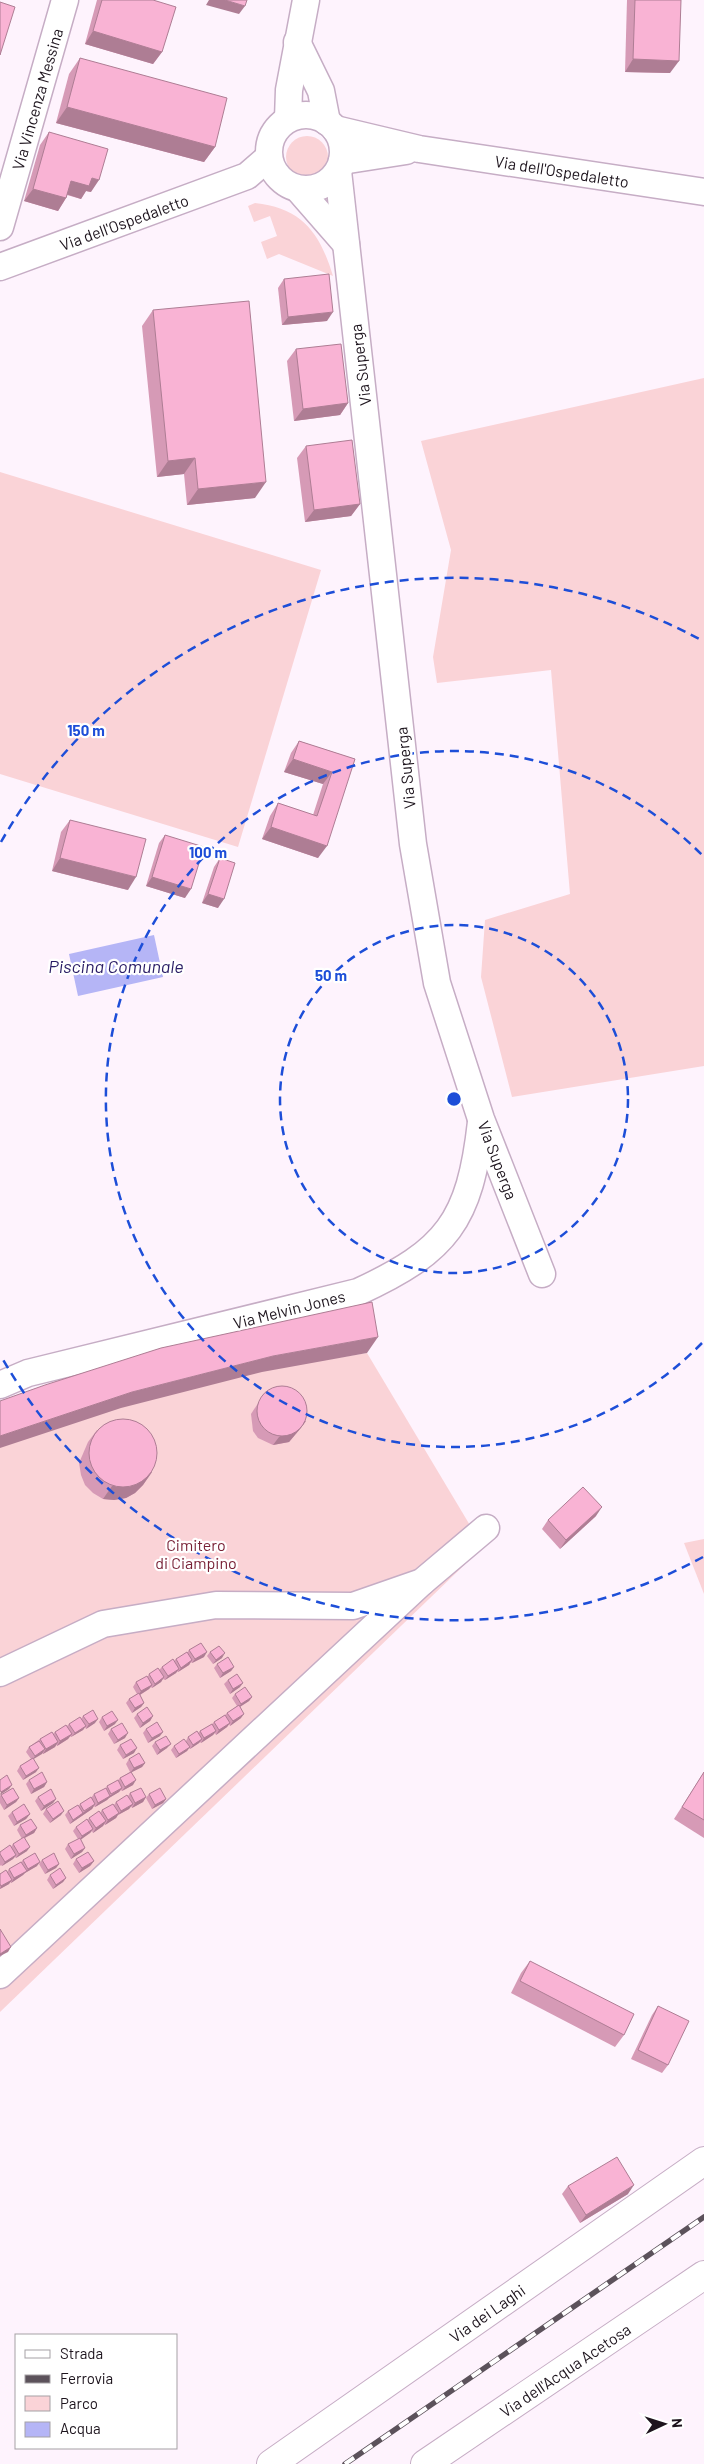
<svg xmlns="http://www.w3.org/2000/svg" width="704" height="2464" font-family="Barlow,sans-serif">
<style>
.green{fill:#fad3d7}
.water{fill:#b5b5f6}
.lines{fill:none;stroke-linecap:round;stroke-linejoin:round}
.minor-casing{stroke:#c6adc5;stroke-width:29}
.major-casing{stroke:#c6adc5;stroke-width:30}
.minor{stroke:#fff;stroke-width:26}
.major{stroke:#fff;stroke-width:28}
.rail-casing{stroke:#5c525b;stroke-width:5.5}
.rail{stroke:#fff;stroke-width:4;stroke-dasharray:11;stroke-linecap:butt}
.wall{fill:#d69ab6}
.shaded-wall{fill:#ae7d94}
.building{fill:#f9b3d4;stroke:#ae7d94}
.ring{fill:none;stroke:#1d4ed8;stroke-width:2.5;stroke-dasharray:9 6}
.labels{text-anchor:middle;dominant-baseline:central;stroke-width:4.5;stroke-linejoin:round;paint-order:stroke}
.street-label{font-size:16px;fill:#1d141d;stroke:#fff}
.park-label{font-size:16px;fill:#771f34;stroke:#fff}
.water-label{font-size:18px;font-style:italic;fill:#291c65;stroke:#fff}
.centre{fill:#1d4ed8;stroke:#fff;stroke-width:2.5}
.ring-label{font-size:15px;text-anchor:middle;font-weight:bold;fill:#1d4ed8;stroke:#fff;stroke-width:4.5;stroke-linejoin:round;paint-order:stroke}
</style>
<rect width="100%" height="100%" fill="#fef3fd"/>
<g class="green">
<circle cx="307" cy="157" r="21"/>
<path d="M255 203C302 208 320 233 333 276L279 254 267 259 261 242 277 236 270 216 254 222 248 206Z"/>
<polygon points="704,378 704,1066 512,1097 481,977 485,920 570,894 551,670 437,683 433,657 451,550 421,441"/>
<polygon points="0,472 321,570 238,847 0,774"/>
<polygon points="367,1353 483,1547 0,2012 0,1413"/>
<polygon points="704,1539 704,1594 684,1543"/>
</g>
<polygon class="water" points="154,935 163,977 78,996 69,954"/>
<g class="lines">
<defs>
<g id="minor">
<polyline points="297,42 321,91 327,122"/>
<circle cx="306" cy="152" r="37"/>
<polyline points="288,119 289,90 306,0"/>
<polyline points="335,129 419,149 704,192"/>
<polyline points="342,161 406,151"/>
<polyline points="338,171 413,844 437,983 481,1119 542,1274"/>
<polyline points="298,189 346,244"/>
<polyline points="0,227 65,0"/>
<polyline points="0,267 247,176 269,157"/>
<path d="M0 1385 28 1373 358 1292C447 1251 470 1221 481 1122"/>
<polyline points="0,1673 103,1624 216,1605 353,1606 422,1582 486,1528"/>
<polyline points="0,1975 422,1582"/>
</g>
<g id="major">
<polyline points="271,2464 704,2161"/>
<polyline points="425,2464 704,2275"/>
</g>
</defs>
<use href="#minor" class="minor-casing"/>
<use href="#major" class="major-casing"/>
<use href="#minor" class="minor"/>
<use href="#major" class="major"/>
<defs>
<polyline id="rail" points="345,2464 704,2217"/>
</defs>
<use href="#rail" class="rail-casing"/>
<use href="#rail" class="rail"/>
</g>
<g class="wall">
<polygon points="97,0 153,0 162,52 153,64 85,44"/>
<polygon points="627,0 681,0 670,73 625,72"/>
<polygon points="80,58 215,147 204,162 56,123 69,74"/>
<polygon points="49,132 91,192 86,191 81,199 67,195 66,198 58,211 24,201 40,145"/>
<polygon points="284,279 327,321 282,325 278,288"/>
<polygon points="153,310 255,498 187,505 184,474 157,477 142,326"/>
<polygon points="296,349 348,403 340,415 294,421 287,361"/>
<polygon points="306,446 360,504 351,516 305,522 297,458"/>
<polygon points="299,741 355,759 318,858 262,839 270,816 278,803 313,815 323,784 284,772 291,753"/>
<polygon points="70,820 128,890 52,871 61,832"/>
<polygon points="165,835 185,898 146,886 159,843"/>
<polygon points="220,858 218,908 202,903 214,867"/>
<polygon points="266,1391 306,1421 300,1429 289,1442 273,1445 258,1438 253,1431 251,1414"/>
<polygon points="97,1430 152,1472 143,1485 135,1493 126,1498 114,1500 103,1499 93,1493 85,1485 81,1475 79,1463 88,1442"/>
<polygon points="596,1516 560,1549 542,1529 548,1520"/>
<polygon points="189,1650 204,1657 192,1663 191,1662 189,1665 178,1672 177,1671 176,1673 165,1680 163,1679 161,1682 152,1688 151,1687 149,1689 140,1695 144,1703 141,1707 132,1713 126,1703 129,1699 137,1694 133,1687 136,1682 148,1676 149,1674 159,1670 162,1667 174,1661 176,1659 187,1653"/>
<polygon points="210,1652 222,1658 213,1664 207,1656"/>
<polygon points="217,1664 234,1667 231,1671 220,1678 214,1668"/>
<polygon points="228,1680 240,1687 230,1694 224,1684"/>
<polygon points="235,1694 252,1697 249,1701 240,1707 241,1718 230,1726 229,1724 227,1727 216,1735 215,1733 213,1735 201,1743 200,1742 199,1743 190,1749 189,1748 187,1751 176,1758 171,1750 174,1746 186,1741 188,1737 198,1733 200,1731 212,1724 214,1722 225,1715 227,1713 237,1706 232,1698"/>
<polygon points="137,1714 153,1716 150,1721 140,1728 134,1718"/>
<polygon points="83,1716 95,1723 86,1729 85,1727 83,1730 71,1737 70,1736 68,1739 57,1746 56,1744 55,1747 43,1754 42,1752 33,1759 36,1772 23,1780 17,1771 20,1766 31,1759 26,1752 29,1747 40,1739 53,1734 55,1732 67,1726 69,1724 81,1719"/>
<polygon points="102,1717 115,1724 104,1731 99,1722"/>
<polygon points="111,1729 125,1738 114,1744 108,1734"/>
<polygon points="146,1729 160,1736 148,1743 143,1733"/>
<polygon points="155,1742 167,1748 157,1755 152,1746"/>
<polygon points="120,1745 134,1753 123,1759 117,1750"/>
<polygon points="129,1759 145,1763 142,1767 132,1772 133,1785 122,1791 121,1790 119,1792 109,1798 107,1800 95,1807 94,1806 92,1809 70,1824 65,1815 68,1811 79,1806 80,1804 91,1798 94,1794 106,1788 107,1786 118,1780 120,1778 130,1772 126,1764"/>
<polygon points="704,1772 704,1838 674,1819"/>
<polygon points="29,1780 47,1782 44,1787 31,1794 26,1784"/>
<polygon points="130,1793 146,1797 143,1802 132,1808 131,1806 129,1809 118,1815 116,1818 105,1825 104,1824 103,1826 93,1833 92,1831 90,1833 80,1839 85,1848 82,1852 71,1859 65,1849 68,1844 78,1839 73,1831 76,1827 88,1820 89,1818 100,1813 102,1810 114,1805 116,1802 128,1796"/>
<polygon points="149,1794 166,1799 163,1803 152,1809 146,1798"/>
<polygon points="1,1795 19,1798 16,1802 4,1810 0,1803 0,1796"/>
<polygon points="38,1797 56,1799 53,1803 41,1811 35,1801"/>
<polygon points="46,1809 61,1815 50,1823 43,1814"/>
<polygon points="12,1812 30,1814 26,1819 14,1826 8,1816"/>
<polygon points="20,1825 37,1828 34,1833 25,1838 27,1851 16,1858 15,1857 13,1859 2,1866 1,1865 0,1866 0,1852 11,1847 13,1844 22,1839 17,1830"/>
<polygon points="76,1859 94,1861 90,1866 79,1873 73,1864"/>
<polygon points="23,1860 37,1866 25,1873 23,1875 11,1883 10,1881 9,1884 0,1889 0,1874 7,1872 9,1869 21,1862"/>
<polygon points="42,1860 59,1864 56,1868 45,1874 39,1864"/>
<polygon points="50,1875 66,1878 63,1882 53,1889 47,1880"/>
<polygon points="530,1961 624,2035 615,2047 511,1993 521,1973"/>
<polygon points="658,2006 668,2065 662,2073 631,2059 652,2015"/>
<polygon points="568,2186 628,2194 580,2223 562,2194"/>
</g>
<g class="shaded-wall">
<polygon points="209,0 225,0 245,6 239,14 206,5"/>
<polygon points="93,31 162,52 153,64 85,44"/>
<polygon points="633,59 679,61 670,73 625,72"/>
<polygon points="67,107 215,147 204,162 56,123"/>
<polygon points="92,178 99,180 91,192 86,191 81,199 63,193 71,181"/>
<polygon points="33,189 66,198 58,211 24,201"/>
<polygon points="333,312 327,321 282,325 288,317"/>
<polygon points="348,403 340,415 294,421 303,409"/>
<polygon points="195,458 184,474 157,477 168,461"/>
<polygon points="266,482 255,498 187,505 198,489"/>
<polygon points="360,504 351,516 305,522 314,510"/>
<polygon points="293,759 332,772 323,784 284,772"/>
<polygon points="271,827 327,846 318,858 262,839"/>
<polygon points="60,858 136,877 128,890 52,871"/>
<polygon points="152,877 191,889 185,898 146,886"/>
<polygon points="208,894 224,899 218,908 202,903"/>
<polygon points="378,1337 367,1353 262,1372 121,1408 0,1448 0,1436 132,1392 273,1356"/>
<polygon points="306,1421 300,1429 289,1442 273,1445 279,1437"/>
<polygon points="152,1472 143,1485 135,1493 126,1498 114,1500 103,1499 112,1486"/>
<polygon points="602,1507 596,1516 560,1549 566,1540"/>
<polygon points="207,1652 204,1657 192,1663 195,1659"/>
<polygon points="225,1653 222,1658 213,1664 216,1660"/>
<polygon points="192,1660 189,1665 178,1672 181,1668"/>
<polygon points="234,1667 231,1671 220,1678 223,1673"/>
<polygon points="179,1669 176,1673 165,1680 168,1676"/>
<polygon points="164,1677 161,1682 152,1688 155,1684"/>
<polygon points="243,1683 240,1687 230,1694 233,1689"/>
<polygon points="152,1685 149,1689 138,1696 141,1691"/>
<polygon points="252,1697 249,1701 238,1708 241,1704"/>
<polygon points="144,1703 141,1707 132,1713 135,1708"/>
<polygon points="244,1714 241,1718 230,1726 233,1721"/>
<polygon points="153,1716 150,1721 140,1728 143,1723"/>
<polygon points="98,1719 95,1723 86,1729 89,1724"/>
<polygon points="118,1720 115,1724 104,1731 107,1726"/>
<polygon points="230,1723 227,1727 216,1735 219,1730"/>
<polygon points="86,1726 83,1730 71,1737 75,1733"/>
<polygon points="216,1731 213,1735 201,1743 204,1738"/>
<polygon points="163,1732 160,1736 148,1743 152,1738"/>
<polygon points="128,1733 125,1738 114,1744 118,1740"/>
<polygon points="72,1734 68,1739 57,1746 60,1741"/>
<polygon points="202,1739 199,1743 190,1749 193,1745"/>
<polygon points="58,1742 55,1747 43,1754 46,1749"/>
<polygon points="171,1744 167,1748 157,1755 160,1750"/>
<polygon points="190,1747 187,1751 176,1758 179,1754"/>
<polygon points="137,1748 134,1753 123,1759 126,1755"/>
<polygon points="45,1749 42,1754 32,1760 35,1756"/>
<polygon points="145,1763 142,1767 130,1773 134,1768"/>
<polygon points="39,1768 36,1772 23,1780 26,1776"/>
<polygon points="136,1780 133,1785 122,1791 125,1787"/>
<polygon points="47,1782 44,1787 31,1794 34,1789"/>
<polygon points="12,1785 9,1789 0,1795 1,1792"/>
<polygon points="122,1788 119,1792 109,1798 107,1800 95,1807 98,1803"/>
<polygon points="146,1797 143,1802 132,1808 135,1803"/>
<polygon points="19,1798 16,1802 4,1810 7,1805"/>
<polygon points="56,1799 53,1803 41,1811 44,1806"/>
<polygon points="166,1799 163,1803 152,1809 155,1805"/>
<polygon points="95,1804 92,1809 70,1824 73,1820"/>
<polygon points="133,1804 129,1809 118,1815 121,1811"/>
<polygon points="64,1811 61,1815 50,1823 53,1819"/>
<polygon points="119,1813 116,1818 105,1825 108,1820"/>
<polygon points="30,1814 26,1819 14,1826 17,1822"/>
<polygon points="106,1821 103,1826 93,1833 96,1828"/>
<polygon points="37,1828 34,1833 22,1839 26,1835"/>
<polygon points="93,1829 90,1833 79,1841 82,1836"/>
<polygon points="30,1847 27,1851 16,1858 19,1854"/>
<polygon points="85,1848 82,1852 71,1859 74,1854"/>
<polygon points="16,1855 13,1859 2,1866 5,1862"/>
<polygon points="94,1861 90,1866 79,1873 82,1868"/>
<polygon points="40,1862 37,1866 25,1873 28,1869"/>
<polygon points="59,1864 56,1868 45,1874 48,1870"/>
<polygon points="27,1871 23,1875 11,1883 14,1878"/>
<polygon points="66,1878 63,1882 53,1889 56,1885"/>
<polygon points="12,1880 9,1884 0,1889 1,1886"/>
<polygon points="11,1947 8,1952 0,1956 0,1954"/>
<polygon points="634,2185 628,2194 580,2223 586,2215"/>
</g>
<g class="building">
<polygon points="102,0 153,0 176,7 162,52 93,31"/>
<polygon points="225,0 247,0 245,6"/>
<polygon points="635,0 681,0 679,61 633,59"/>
<polygon points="0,2 15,7 0,55"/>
<polygon points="80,58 227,98 215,147 67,107"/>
<polygon points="49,132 108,149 99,180 92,178 89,186 71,181 66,198 33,189"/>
<polygon points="329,274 333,312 288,317 284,279"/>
<polygon points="249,301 266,482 198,489 195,458 168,461 153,310"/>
<polygon points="341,344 348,403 303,409 296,349"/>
<polygon points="352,440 360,504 314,510 306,446"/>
<polygon points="299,741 355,759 327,846 271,827 278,803 317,816 332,772 293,759"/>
<polygon points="70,820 146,839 136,877 60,858"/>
<polygon points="165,835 204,847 191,889 152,877"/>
<polygon points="220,858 235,863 224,899 208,894"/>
<polygon points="372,1302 378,1337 273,1356 132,1392 0,1436 0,1401 45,1385 161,1348"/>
<circle cx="282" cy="1411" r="25"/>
<circle cx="123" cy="1453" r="34"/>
<polygon points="583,1487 602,1507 566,1540 548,1520"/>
<polygon points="201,1643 207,1652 195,1659 189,1650"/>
<polygon points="219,1646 225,1653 216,1660 210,1652"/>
<polygon points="187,1652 192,1660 181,1668 176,1659"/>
<polygon points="228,1657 234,1667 223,1673 217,1664"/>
<polygon points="173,1659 179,1669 168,1676 162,1667"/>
<polygon points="158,1668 164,1677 155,1684 149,1674"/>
<polygon points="237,1674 243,1683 233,1689 228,1680"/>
<polygon points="147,1676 152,1685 141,1691 136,1682"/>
<polygon points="245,1687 252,1697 241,1704 235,1694"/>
<polygon points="139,1693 144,1703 135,1708 129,1699"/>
<polygon points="239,1705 244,1714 233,1721 227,1713"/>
<polygon points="147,1707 153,1716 143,1723 137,1714"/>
<polygon points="93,1710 98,1719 89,1724 83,1716"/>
<polygon points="112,1711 118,1720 107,1726 102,1717"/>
<polygon points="225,1715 230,1723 219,1730 214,1722"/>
<polygon points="80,1717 86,1726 75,1733 69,1724"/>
<polygon points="157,1722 163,1732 152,1738 146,1729"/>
<polygon points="122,1723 128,1733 118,1740 111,1729"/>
<polygon points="212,1724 216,1731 204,1738 200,1731"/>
<polygon points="66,1725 72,1734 60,1741 55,1732"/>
<polygon points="197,1731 202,1739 193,1745 188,1737"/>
<polygon points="52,1732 58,1742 46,1749 40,1739"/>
<polygon points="166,1736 171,1744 160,1750 155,1742"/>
<polygon points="131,1739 137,1748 126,1755 120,1745"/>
<polygon points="184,1739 190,1747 179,1754 174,1746"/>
<polygon points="39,1741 45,1749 35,1756 29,1747"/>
<polygon points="139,1753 145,1763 134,1768 129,1759"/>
<polygon points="33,1758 39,1768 26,1776 20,1766"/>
<polygon points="42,1772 47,1782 34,1789 29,1780"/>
<polygon points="131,1772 136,1780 125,1787 120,1778"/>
<polygon points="704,1772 704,1820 682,1807"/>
<polygon points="7,1775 12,1785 1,1792 0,1790 0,1780"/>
<polygon points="118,1780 122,1788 111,1794 107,1786"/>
<polygon points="13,1788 19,1798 7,1805 1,1795"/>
<polygon points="106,1788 110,1796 98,1803 94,1794"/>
<polygon points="141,1788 146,1797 135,1803 130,1793"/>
<polygon points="160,1788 166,1799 155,1805 149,1794"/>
<polygon points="51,1789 56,1799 44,1806 38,1797"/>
<polygon points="127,1795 133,1804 121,1811 116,1802"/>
<polygon points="91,1797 95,1804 84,1811 80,1804"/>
<polygon points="58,1801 64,1811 53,1819 46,1809"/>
<polygon points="24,1804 30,1814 17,1822 12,1812"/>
<polygon points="113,1804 119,1813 108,1820 102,1810"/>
<polygon points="78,1805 83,1813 73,1820 68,1811"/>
<polygon points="99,1811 106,1821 96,1828 89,1818"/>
<polygon points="31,1819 37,1828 26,1835 20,1825"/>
<polygon points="87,1819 93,1829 82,1836 76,1827"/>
<polygon points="24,1837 30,1847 19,1854 13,1844"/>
<polygon points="80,1838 85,1848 74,1854 68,1844"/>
<polygon points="10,1845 16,1855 5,1862 0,1854 0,1852"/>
<polygon points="88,1852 94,1861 82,1868 76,1859"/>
<polygon points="35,1853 40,1862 28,1869 23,1860"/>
<polygon points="54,1853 59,1864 48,1870 42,1860"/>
<polygon points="21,1862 27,1871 14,1878 9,1869"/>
<polygon points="60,1868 66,1878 56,1885 50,1875"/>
<polygon points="6,1870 12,1880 1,1886 0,1884 0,1874"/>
<polygon points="0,1929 11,1947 0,1954"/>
<polygon points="530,1961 634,2014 624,2035 520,1981"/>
<polygon points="658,2006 689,2021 668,2065 638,2050"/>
<polygon points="617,2157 634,2185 586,2215 568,2186"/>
</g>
<g class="ring">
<circle cx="454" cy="1099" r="174"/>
<path d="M702 1343A348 348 0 1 1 702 855"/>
<path d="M703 1557A521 521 0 0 1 1 1356M1 842A521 521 0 0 1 703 641"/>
</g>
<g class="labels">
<g class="street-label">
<text transform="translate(37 99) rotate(-74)">Via Vincenza Messina</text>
<text transform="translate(562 171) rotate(9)">Via dell'Ospedaletto</text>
<text transform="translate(124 222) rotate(-20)">Via dell'Ospedaletto</text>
<text transform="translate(360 365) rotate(-97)">Via Superga</text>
<text transform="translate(405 768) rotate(-96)">Via Superga</text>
<text transform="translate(498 1160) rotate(69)">Via Superga</text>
<text transform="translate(289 1309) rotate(-14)">Via Melvin Jones</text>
<text transform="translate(487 2313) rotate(-35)">Via dei Laghi</text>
<text transform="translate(565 2370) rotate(-34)">Via dell'Acqua Acetosa</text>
</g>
<g class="park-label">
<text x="196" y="1544">Cimitero<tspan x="196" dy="18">di Ciampino</tspan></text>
</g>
<g class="water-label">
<text x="116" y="966">Piscina Comunale</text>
</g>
</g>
<circle cx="454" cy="1099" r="8" class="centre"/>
<g class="ring-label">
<text x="86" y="736">150 m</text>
<text x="208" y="858">100 m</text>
<text x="331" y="981">50 m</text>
</g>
<rect x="15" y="2334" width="162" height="115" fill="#ffffff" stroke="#a5a1a5"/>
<rect x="25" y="2350" width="25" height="8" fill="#ffffff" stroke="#a5a1a5"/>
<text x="60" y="2359" font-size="15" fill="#1d141d">Strada</text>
<rect x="25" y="2375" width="25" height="8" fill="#5c525b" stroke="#a5a1a5"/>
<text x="60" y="2384" font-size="15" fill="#1d141d">Ferrovia</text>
<rect x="25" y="2396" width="25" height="15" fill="#fad3d7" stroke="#a5a1a5"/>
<text x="60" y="2409" font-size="15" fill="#1d141d">Parco</text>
<rect x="25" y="2422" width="25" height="15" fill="#b5b5f6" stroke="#a5a1a5"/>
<text x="60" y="2434" font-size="15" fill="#1d141d">Acqua</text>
<g transform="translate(664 2424) rotate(86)" stroke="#ffffff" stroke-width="4" paint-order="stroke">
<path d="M0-4L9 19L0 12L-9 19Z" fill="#1d141d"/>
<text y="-8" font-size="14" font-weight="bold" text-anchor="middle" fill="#1d141d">N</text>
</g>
</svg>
